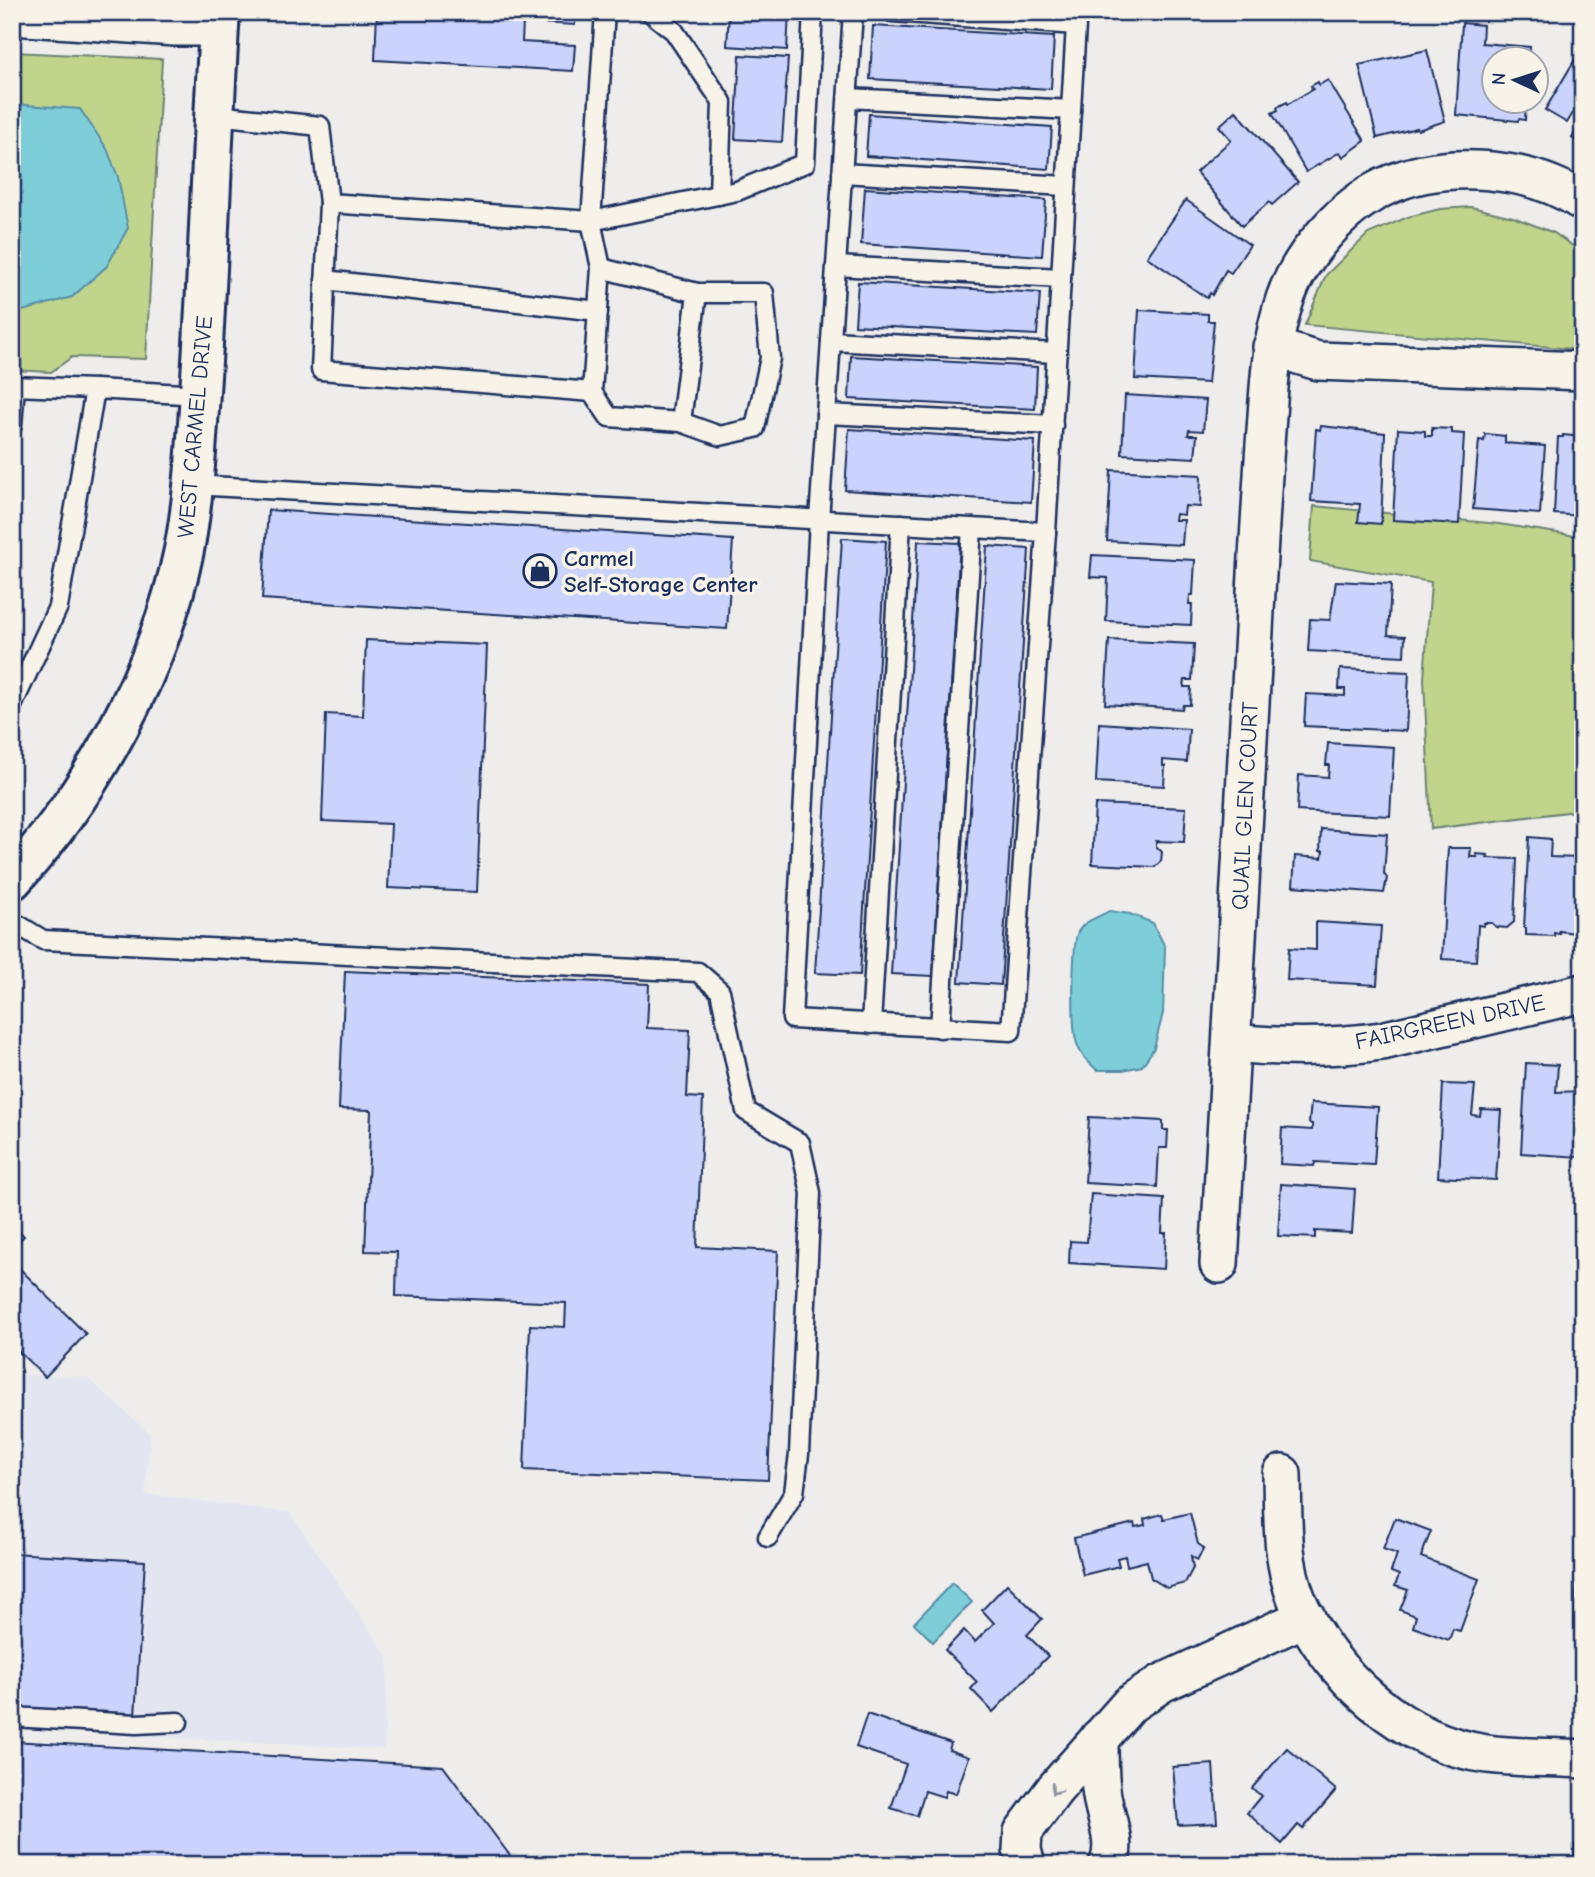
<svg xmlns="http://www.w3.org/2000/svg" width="1595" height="1877" font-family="'Comic Neue',sans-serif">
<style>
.built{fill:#e3e5f0}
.green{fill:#c0d58b;stroke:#6e8274;stroke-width:2}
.water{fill:#7eced9;stroke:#568ea8;stroke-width:2}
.building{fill:#cad3fb;stroke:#1b2f5e;stroke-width:2}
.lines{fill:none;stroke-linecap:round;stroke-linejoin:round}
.lane-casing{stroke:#1b2f5e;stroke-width:23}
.street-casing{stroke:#1b2f5e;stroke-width:42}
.secondary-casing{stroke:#1b2f5e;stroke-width:44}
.lane{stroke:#f7f3e8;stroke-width:18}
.street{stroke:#f7f3e8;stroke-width:37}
.secondary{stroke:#f7f3e8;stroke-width:38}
.oneway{stroke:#8991a3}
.labels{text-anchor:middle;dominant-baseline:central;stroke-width:7;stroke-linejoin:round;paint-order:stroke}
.street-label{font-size:23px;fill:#1b2f5e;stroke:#f7f3e8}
.poi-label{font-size:23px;font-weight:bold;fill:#1b2f5e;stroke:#f7f3e8;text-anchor:start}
</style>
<rect width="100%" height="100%" fill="#eeedec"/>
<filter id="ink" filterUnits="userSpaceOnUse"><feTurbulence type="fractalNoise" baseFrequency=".0143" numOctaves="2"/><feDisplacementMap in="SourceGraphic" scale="14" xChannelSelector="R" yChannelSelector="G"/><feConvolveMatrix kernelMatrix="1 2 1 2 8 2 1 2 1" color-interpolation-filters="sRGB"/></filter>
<g filter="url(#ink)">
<polygon class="built" points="12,1374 87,1378 150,1434 145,1494 290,1513 388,1657 384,1749 12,1729"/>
<g class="green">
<polygon points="12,52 162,59 146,359 72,357 51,372 12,370"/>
<polygon points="1471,207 1513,217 1554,233 1583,253 1583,350 1305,325 1326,275 1368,234 1408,217 1440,209"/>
<polygon points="1314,506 1499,524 1583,537 1583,810 1431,829 1424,679 1431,582 1310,561"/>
</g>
<g class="water">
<polygon points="12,104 80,109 107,149 118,177 128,228 107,266 72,297 12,314"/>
<path d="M1109 911 1130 914 1153 923 1165 947 1163 1013 1154 1048 1142 1066 1123 1070H1097C1087 1061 1079 1054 1076 1040 1072 1026 1072 944 1078 932 1083 921 1099 917 1109 911Z"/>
<polygon points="952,1583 972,1602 933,1642 914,1623"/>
</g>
<g class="building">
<polygon points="377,12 575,12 575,25 523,22 522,42 575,45 573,71 375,60"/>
<polygon points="729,12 789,12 787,50 727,46"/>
<polygon points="1462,23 1483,25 1482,43 1530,47 1529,60 1494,60 1494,102 1526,102 1525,120 1519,119 1518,121 1456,115"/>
<polygon points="873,26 1054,37 1051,89 870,79"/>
<polygon points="1583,46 1583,116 1574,111 1567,123 1545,110"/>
<polygon points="1427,50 1445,121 1418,130 1417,128 1377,138 1359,65"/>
<polygon points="740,55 788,58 782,142 735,139"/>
<polygon points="1328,80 1365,141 1343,157 1340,152 1306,172 1272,113 1278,110 1277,107 1287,102 1288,104 1313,89 1311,86 1318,82 1319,85"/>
<polygon points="1236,111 1298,182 1272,205 1269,202 1242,226 1196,172 1231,140 1219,126"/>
<polygon points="869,114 1052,127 1049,169 866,156"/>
<polygon points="1583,119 1583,144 1572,138"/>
<polygon points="865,188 1046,200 1042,256 861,244"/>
<polygon points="1186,200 1250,245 1231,273 1226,270 1212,295 1210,293 1207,298 1147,257"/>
<polygon points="858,282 1040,293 1037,335 855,325"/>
<polygon points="1139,310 1208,314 1208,321 1214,321 1208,383 1135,379"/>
<polygon points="851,356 1037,367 1035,409 849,399"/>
<polygon points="1125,395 1206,400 1203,431 1189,430 1188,435 1197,435 1195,458 1122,454"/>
<polygon points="1321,426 1385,433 1381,524 1358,522 1360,504 1311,501 1316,429 1320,430"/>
<polygon points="1432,428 1452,429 1452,433 1464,434 1459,524 1393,520 1398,429 1425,431 1425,436 1432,436"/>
<polygon points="849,429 1035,441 1031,502 845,490"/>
<polygon points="1485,434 1505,436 1505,443 1545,446 1540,514 1473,509 1479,440 1484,441"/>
<polygon points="1563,435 1583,437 1583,516 1554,514 1558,437 1563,437"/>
<polygon points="1111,470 1201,475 1200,507 1185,506 1184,515 1176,514 1175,520 1184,520 1182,545 1107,541"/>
<polygon points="268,510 733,540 727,629 262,599"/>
<polygon points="842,538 886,541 860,975 815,973"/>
<polygon points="918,541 960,543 933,976 891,974"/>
<polygon points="987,546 1029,549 1001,985 959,982"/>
<polygon points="1092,555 1195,560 1193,595 1190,595 1189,604 1192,604 1191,625 1106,621 1108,578 1090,577"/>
<polygon points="1336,581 1391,584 1388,635 1405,636 1404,656 1308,651 1310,619 1330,620"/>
<polygon points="366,640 487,645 477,892 388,888 391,824 322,821 326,714 363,716"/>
<polygon points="1109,640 1194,644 1192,680 1185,680 1184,687 1191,687 1190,705 1183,705 1182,709 1105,704"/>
<polygon points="1340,669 1409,672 1406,731 1304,726 1306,694 1345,696 1345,689 1339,689"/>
<polygon points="1099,723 1189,729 1187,762 1163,760 1163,766 1165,766 1164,786 1096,782"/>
<polygon points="1328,743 1394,747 1390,816 1297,811 1299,775 1328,777 1329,765 1326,765"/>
<polygon points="1095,804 1186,808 1184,842 1156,841 1156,846 1162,852 1161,861 1155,867 1092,864"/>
<polygon points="1321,829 1387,834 1384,874 1387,878 1384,893 1293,886 1295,856 1322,858 1323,851 1320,851"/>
<polygon points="1529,837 1551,839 1550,857 1581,858 1583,853 1583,934 1559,931 1559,934 1554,933 1554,936 1526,935 1526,928 1524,928"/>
<polygon points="1448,848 1471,848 1470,857 1477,857 1476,854 1488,855 1487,858 1517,859 1514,922 1507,928 1496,927 1492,923 1484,923 1484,926 1478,925 1476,961 1442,959"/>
<polygon points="1316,922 1381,926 1377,985 1287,980 1289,948 1316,950"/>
<polygon points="345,971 649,984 647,1028 690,1030 687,1097 703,1098 697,1247 778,1251 768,1480 524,1470 530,1325 565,1327 566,1303 396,1296 397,1252 365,1251 371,1110 339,1109"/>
<polygon points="1526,1063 1558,1065 1556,1092 1583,1091 1580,1157 1521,1153"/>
<polygon points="1443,1084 1475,1085 1472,1115 1480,1116 1481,1109 1501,1110 1496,1180 1438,1177"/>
<polygon points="1311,1103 1378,1107 1374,1165 1315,1162 1314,1166 1280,1164 1282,1128 1312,1130 1312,1124 1309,1123"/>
<polygon points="1089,1117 1163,1121 1163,1130 1168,1130 1167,1148 1159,1148 1157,1187 1085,1183"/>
<polygon points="1281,1184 1355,1189 1352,1233 1315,1231 1315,1238 1278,1236"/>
<polygon points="1091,1194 1164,1199 1162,1233 1166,1233 1164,1269 1069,1263 1070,1241 1087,1242"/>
<polygon points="12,1224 24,1236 12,1248"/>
<polygon points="12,1261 86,1334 45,1377 12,1345"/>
<polygon points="1190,1513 1198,1544 1204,1548 1197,1560 1191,1556 1193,1568 1185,1583 1167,1588 1151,1578 1147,1561 1127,1566 1125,1556 1117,1558 1119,1566 1083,1575 1074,1538 1134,1523 1135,1527 1145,1525 1144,1519 1162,1514 1164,1519"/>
<polygon points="1395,1518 1431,1531 1421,1557 1479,1579 1460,1631 1453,1629 1449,1640 1413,1627 1416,1616 1400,1610 1408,1590 1395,1586 1399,1575 1391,1572 1397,1554 1383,1549"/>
<polygon points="12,1553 145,1561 135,1716 12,1708"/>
<polygon points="1577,1562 1583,1562 1583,1623 1575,1622"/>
<polygon points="1007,1584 1042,1619 1027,1635 1048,1656 993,1712 971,1689 977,1682 945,1650 964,1630 975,1642 994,1623 982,1610"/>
<polygon points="867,1714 951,1743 949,1750 969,1757 956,1794 946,1791 944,1797 925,1791 917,1816 891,1808 906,1764 856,1747"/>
<polygon points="12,1741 443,1766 517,1865 12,1865"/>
<polygon points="1287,1748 1336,1790 1303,1829 1298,1825 1282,1844 1247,1813 1261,1796 1252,1788"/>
<polygon points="1213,1764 1217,1823 1178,1825 1173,1767"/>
<polygon points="1575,1844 1583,1845 1583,1865 1574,1865"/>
<polygon points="1529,1859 1566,1861 1565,1865 1529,1865"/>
</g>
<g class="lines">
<defs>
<g id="lane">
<polyline points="650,12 674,31 722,102 719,195"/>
<polyline points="853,12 819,520 792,1019 1011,1031 1046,532 1076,25 892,12"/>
<polyline points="848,98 1071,110"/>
<polyline points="216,115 320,126 329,203 591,221 605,12"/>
<polyline points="842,173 1066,186"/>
<polyline points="329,203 321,370 592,392 601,268 591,221 737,191 805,163 813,12"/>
<polyline points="836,266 1061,278"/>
<polyline points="325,280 598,311"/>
<polyline points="831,341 1057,353"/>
<polyline points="12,386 95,389"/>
<polyline points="592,392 609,417 681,422 720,436 755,428 770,358 764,293 697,293 601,268"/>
<polyline points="826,414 1053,425"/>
<polyline points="681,422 697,293"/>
<polyline points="12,425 15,386"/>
<polyline points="193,485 1046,532"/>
<polyline points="12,706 58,607 95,389 200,395"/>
<polyline points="12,921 43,940 698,972 720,991 746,1111 800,1143 811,1193 799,1454 794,1493 768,1537"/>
<polyline points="871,1024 901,524"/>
<polyline points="940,1028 972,528"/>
<polyline points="12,1717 136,1724 178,1722"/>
</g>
<g id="street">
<polyline points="12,16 175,27 219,27"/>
<polyline points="1272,347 1318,361 1583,371"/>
<path d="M1233 1043C1283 1048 1332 1048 1382 1041L1583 993"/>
<path d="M1219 1264C1232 1053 1243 842 1254 631 1257 568 1261 506 1265 444 1269 395 1269 346 1285 299 1300 255 1342 207 1384 187 1443 159 1530 166 1583 202"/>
<path d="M1282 1474C1283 1515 1281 1561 1297 1600 1330 1676 1403 1743 1487 1754 1519 1758 1551 1757 1583 1759"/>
<path d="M1099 1738C1099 1755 1099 1772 1101 1789 1103 1814 1119 1841 1108 1865"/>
<polyline points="1026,1865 1022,1850 1023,1832 1055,1789 1130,1704 1162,1683 1306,1617"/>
</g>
<path id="secondary" d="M12 880C93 792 160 668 184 550 195 493 197 435 201 377 209 255 212 134 220 12"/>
</defs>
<use href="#lane" class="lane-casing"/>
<use href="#street" class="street-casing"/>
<use href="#secondary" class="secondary-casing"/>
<use href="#lane" class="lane"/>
<use href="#street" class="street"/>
<use href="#secondary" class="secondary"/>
</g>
<defs><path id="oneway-chevron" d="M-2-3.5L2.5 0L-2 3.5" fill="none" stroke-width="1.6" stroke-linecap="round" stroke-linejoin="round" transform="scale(1.75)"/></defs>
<use class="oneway" href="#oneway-chevron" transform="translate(1055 1790) rotate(128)"/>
</g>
<defs>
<symbol id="shop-ring" viewBox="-11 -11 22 22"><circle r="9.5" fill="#f7f3e8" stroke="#1b2f5e" stroke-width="1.5"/><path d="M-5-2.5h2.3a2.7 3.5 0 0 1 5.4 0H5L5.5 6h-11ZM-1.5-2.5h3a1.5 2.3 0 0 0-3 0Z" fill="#1b2f5e"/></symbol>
</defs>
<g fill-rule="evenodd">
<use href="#shop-ring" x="521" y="552" width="38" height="38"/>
</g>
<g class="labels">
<g class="street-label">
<text transform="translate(195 427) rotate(-85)">WEST CARMEL DRIVE</text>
<text transform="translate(1245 806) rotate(-87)">QUAIL GLEN COURT</text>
<text transform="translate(1450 1022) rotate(-12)">FAIRGREEN DRIVE</text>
</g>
<g class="poi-label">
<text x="564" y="558">Carmel<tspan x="564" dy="26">Self-Storage Center</tspan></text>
</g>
</g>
<rect width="1595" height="1877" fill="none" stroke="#f7f3e8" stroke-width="42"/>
<rect x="21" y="21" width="1553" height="1835" fill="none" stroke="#1b2f5e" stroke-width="2.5" filter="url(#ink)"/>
<g transform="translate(1515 80) rotate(274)"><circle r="33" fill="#f7f3e8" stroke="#9fa5b1" stroke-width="2"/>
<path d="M0-5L12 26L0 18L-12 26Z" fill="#1b2f5e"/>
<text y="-10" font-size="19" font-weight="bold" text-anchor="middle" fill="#1b2f5e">N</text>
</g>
</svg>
